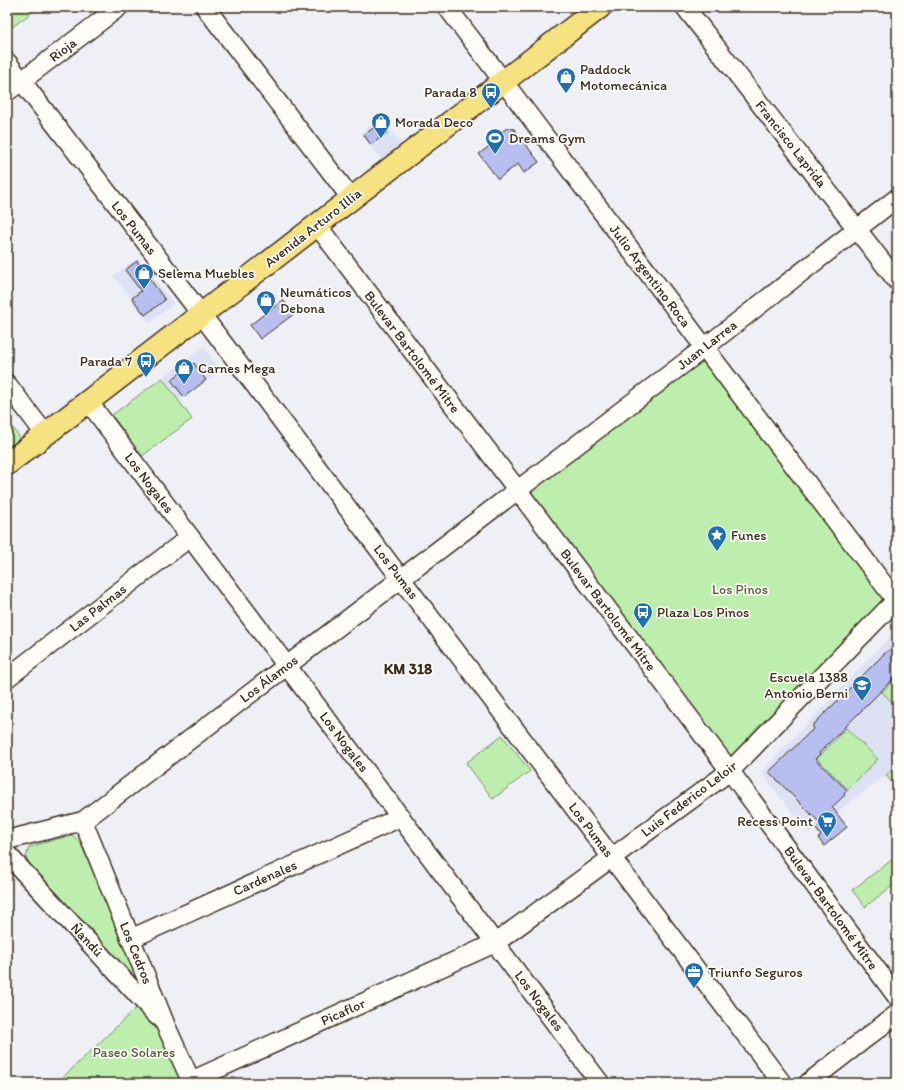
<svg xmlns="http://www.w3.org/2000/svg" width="904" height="1090" font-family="Itim,sans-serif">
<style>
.built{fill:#dee1f4}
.green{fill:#beeead;stroke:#7c8c66}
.building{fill:#b8bef0;stroke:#3b2a1e}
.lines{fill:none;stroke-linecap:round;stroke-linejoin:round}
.minor-casing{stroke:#3b2a1e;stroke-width:21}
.major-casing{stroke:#3b2a1e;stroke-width:25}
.minor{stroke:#fdfcf7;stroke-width:18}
.major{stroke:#f6e281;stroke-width:22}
.labels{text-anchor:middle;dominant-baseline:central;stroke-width:3.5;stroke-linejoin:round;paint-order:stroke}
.street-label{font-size:14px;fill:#3b2a1e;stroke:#fdfcf7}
.poi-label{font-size:14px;fill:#3b2a1e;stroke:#fdfcf7;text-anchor:start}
.park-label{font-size:14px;fill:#5c5b42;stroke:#fdfcf7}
.neighbourhood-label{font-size:15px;font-weight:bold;fill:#3b2a1e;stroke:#fdfcf7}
</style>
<rect width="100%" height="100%" fill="#eff0f6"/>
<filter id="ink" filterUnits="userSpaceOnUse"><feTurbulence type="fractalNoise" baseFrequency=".025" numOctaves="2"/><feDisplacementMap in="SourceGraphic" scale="8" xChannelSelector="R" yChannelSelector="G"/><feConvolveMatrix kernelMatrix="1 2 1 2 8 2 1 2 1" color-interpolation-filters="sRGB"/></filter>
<g filter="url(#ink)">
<g class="built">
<polygon points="382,118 402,145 381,160 361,133"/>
<polygon points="138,258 174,304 149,323 113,276"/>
<polygon points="204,347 221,370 179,401 162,378"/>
<polygon points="897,629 897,766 809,834 761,772"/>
</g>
<g class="green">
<polygon points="7,7 39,7 7,31"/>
<polygon points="704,348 896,600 730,771 517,491"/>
<polygon points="162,378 192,419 142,456 112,415"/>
<polygon points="14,429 20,438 14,443 7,453 7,435"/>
<polygon points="897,677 897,707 882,692"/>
<polygon points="846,728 878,759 848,789 817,759"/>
<polygon points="502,735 530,771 493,799 466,763"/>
<polygon points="897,766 897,790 886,775"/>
<polygon points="72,835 80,842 145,990 32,868 26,857 29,847"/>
<polygon points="897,856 897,882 865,907 852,890"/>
<polygon points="136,1008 158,1031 173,1056 185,1083 57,1083"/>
</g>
<g class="building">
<polygon points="381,122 388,132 371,145 364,135"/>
<polygon points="507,128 514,129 539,162 524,173 518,164 498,179 479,154 499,139 496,136"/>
<polygon points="137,261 165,300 145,315 132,298 141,291 125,270"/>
<polygon points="283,300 294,314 260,339 250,325"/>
<polygon points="194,363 206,380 184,397 171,380"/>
<polygon points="897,644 897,675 819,753 820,754 815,759 847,790 844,794 845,795 832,807 847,827 824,846 818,838 821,836 816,829 821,824 769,772 814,728 812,726 885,653"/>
</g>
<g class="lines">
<defs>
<g id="minor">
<polyline points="205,7 351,198"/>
<polyline points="447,7 897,602"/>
<polyline points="685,7 897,281"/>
<polyline points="7,62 201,314 782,1083"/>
<polyline points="7,92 119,7"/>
<polyline points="317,225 730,771 897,997"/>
<polyline points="7,384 45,434"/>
<polyline points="88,401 600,1083"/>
<polyline points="7,678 190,537"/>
<polyline points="83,821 166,1026 192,1083"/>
<polyline points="7,840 83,821 704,348 897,198"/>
<polyline points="7,854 157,1016"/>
<polyline points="130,939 401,817"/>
<polyline points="191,1081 495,943 730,771 897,599"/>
<polyline points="808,1083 897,1014"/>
</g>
<polyline id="major" points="7,464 600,7"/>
</defs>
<use href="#minor" class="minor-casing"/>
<use href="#major" class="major-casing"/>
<use href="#minor" class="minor"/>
<use href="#major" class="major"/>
</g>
</g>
<defs>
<symbol id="shop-pin" viewBox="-11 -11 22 30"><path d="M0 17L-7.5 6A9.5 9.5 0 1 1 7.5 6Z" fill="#1f6fb2" stroke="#fdfcf7"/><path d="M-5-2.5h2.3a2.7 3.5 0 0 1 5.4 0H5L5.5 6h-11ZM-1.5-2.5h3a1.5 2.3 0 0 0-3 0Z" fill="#fff"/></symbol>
<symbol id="bus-pin" viewBox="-11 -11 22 30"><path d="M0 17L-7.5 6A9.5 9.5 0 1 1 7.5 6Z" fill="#1f6fb2" stroke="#fdfcf7"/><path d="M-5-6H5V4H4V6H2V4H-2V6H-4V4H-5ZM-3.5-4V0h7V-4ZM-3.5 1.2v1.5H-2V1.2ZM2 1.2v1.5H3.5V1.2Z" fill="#fff"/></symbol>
<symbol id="stadium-pin" viewBox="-11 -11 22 30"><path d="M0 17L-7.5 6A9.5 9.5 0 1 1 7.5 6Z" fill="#1f6fb2" stroke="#fdfcf7"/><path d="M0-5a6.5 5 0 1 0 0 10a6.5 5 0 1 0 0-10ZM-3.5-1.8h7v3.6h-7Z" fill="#fff"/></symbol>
<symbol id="sight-pin" viewBox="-11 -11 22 30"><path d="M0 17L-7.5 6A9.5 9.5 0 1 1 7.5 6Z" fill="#1f6fb2" stroke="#fdfcf7"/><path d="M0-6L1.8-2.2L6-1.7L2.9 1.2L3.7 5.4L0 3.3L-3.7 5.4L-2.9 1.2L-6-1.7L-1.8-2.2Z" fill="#fff"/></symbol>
<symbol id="school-pin" viewBox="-11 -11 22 30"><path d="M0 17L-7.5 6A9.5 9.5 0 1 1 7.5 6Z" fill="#1f6fb2" stroke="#fdfcf7"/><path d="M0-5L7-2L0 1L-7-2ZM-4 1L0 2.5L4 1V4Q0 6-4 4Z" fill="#fff"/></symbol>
<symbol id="supermarket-pin" viewBox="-11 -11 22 30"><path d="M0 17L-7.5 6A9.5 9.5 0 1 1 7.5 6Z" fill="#1f6fb2" stroke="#fdfcf7"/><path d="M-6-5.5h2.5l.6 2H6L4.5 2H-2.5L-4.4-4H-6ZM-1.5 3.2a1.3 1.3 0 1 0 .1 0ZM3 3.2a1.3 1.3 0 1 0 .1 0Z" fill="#fff"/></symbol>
<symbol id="office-pin" viewBox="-11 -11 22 30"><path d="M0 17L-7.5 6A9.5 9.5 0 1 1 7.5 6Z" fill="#1f6fb2" stroke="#fdfcf7"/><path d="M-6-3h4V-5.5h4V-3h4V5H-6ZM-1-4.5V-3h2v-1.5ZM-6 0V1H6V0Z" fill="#fff"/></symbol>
</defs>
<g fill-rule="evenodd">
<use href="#shop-pin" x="555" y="66" width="22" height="30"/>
<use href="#bus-pin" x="480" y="81" width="22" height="30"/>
<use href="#shop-pin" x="370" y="111" width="22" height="30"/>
<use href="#stadium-pin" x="484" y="127" width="22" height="30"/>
<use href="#shop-pin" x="133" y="262" width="22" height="30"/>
<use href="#shop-pin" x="255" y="289" width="22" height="30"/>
<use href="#bus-pin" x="135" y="350" width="22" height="30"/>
<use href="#shop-pin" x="173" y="357" width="22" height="30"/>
<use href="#sight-pin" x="706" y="524" width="22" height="30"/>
<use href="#bus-pin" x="632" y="601" width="22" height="30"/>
<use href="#school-pin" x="851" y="674" width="22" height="30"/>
<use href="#supermarket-pin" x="816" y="810" width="22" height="30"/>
<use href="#office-pin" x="683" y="961" width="22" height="30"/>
</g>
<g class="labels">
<g class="street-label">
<text transform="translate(63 50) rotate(-37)">Rioja</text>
<text transform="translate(791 144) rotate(52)">Francisco Laprida</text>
<text transform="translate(134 228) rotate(52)">Los Pumas</text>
<text transform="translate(313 228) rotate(-38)">Avenida Arturo Illia</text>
<text transform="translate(650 276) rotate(53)">Julio Argentino Roca</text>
<text transform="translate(707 345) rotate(-38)">Juan Larrea</text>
<text transform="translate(412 352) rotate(53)">Bulevar Bartolomé Mitre</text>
<text transform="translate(149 483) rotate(53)">Los Nogales</text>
<text transform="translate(396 572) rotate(53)">Los Pumas</text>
<text transform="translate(98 608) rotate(-38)">Las Palmas</text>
<text transform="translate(608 610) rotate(53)">Bulevar Bartolomé Mitre</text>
<text transform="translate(269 679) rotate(-37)">Los Álamos</text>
<text transform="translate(344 742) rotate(53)">Los Nogales</text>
<text transform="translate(689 799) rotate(-37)">Luis Federico Leloir</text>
<text transform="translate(591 830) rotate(53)">Los Pumas</text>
<text transform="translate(265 878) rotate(-24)">Cardenales</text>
<text transform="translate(831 908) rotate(54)">Bulevar Bartolomé Mitre</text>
<text transform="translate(87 940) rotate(47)">Ñandú</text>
<text transform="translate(136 953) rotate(68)">Los Cedros</text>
<text transform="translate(539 1001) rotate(53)">Los Nogales</text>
<text transform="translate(343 1012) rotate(-24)">Picaflor</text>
</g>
<g class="poi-label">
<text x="580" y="69">Paddock<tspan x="580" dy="16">Motomecánica</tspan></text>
<text x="477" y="92" text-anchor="end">Parada 8</text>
<text x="395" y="122">Morada Deco</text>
<text x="509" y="138">Dreams Gym</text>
<text x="158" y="273">Selema Muebles</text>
<text x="280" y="292">Neumáticos<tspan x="280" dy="16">Debona</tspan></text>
<text x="132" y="361" text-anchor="end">Parada 7</text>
<text x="198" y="368">Carnes Mega</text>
<text x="731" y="535">Funes</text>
<text x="657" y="612">Plaza Los Pinos</text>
<text x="848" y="677" text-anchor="end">Escuela 1388<tspan x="848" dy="16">Antonio Berni</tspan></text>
<text x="813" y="821" text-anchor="end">Recess Point</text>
<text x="708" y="972">Triunfo Seguros</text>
</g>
<g class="park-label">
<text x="740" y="589">Los Pinos</text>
<text x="134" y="1052">Paseo Solares</text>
</g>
<g class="neighbourhood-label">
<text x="408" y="669">KM 318</text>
</g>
</g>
<rect width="904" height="1090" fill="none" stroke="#fdfcf7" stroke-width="24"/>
<rect x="12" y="12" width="880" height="1066" fill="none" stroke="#3b2a1e" stroke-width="1.5" filter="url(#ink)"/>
</svg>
